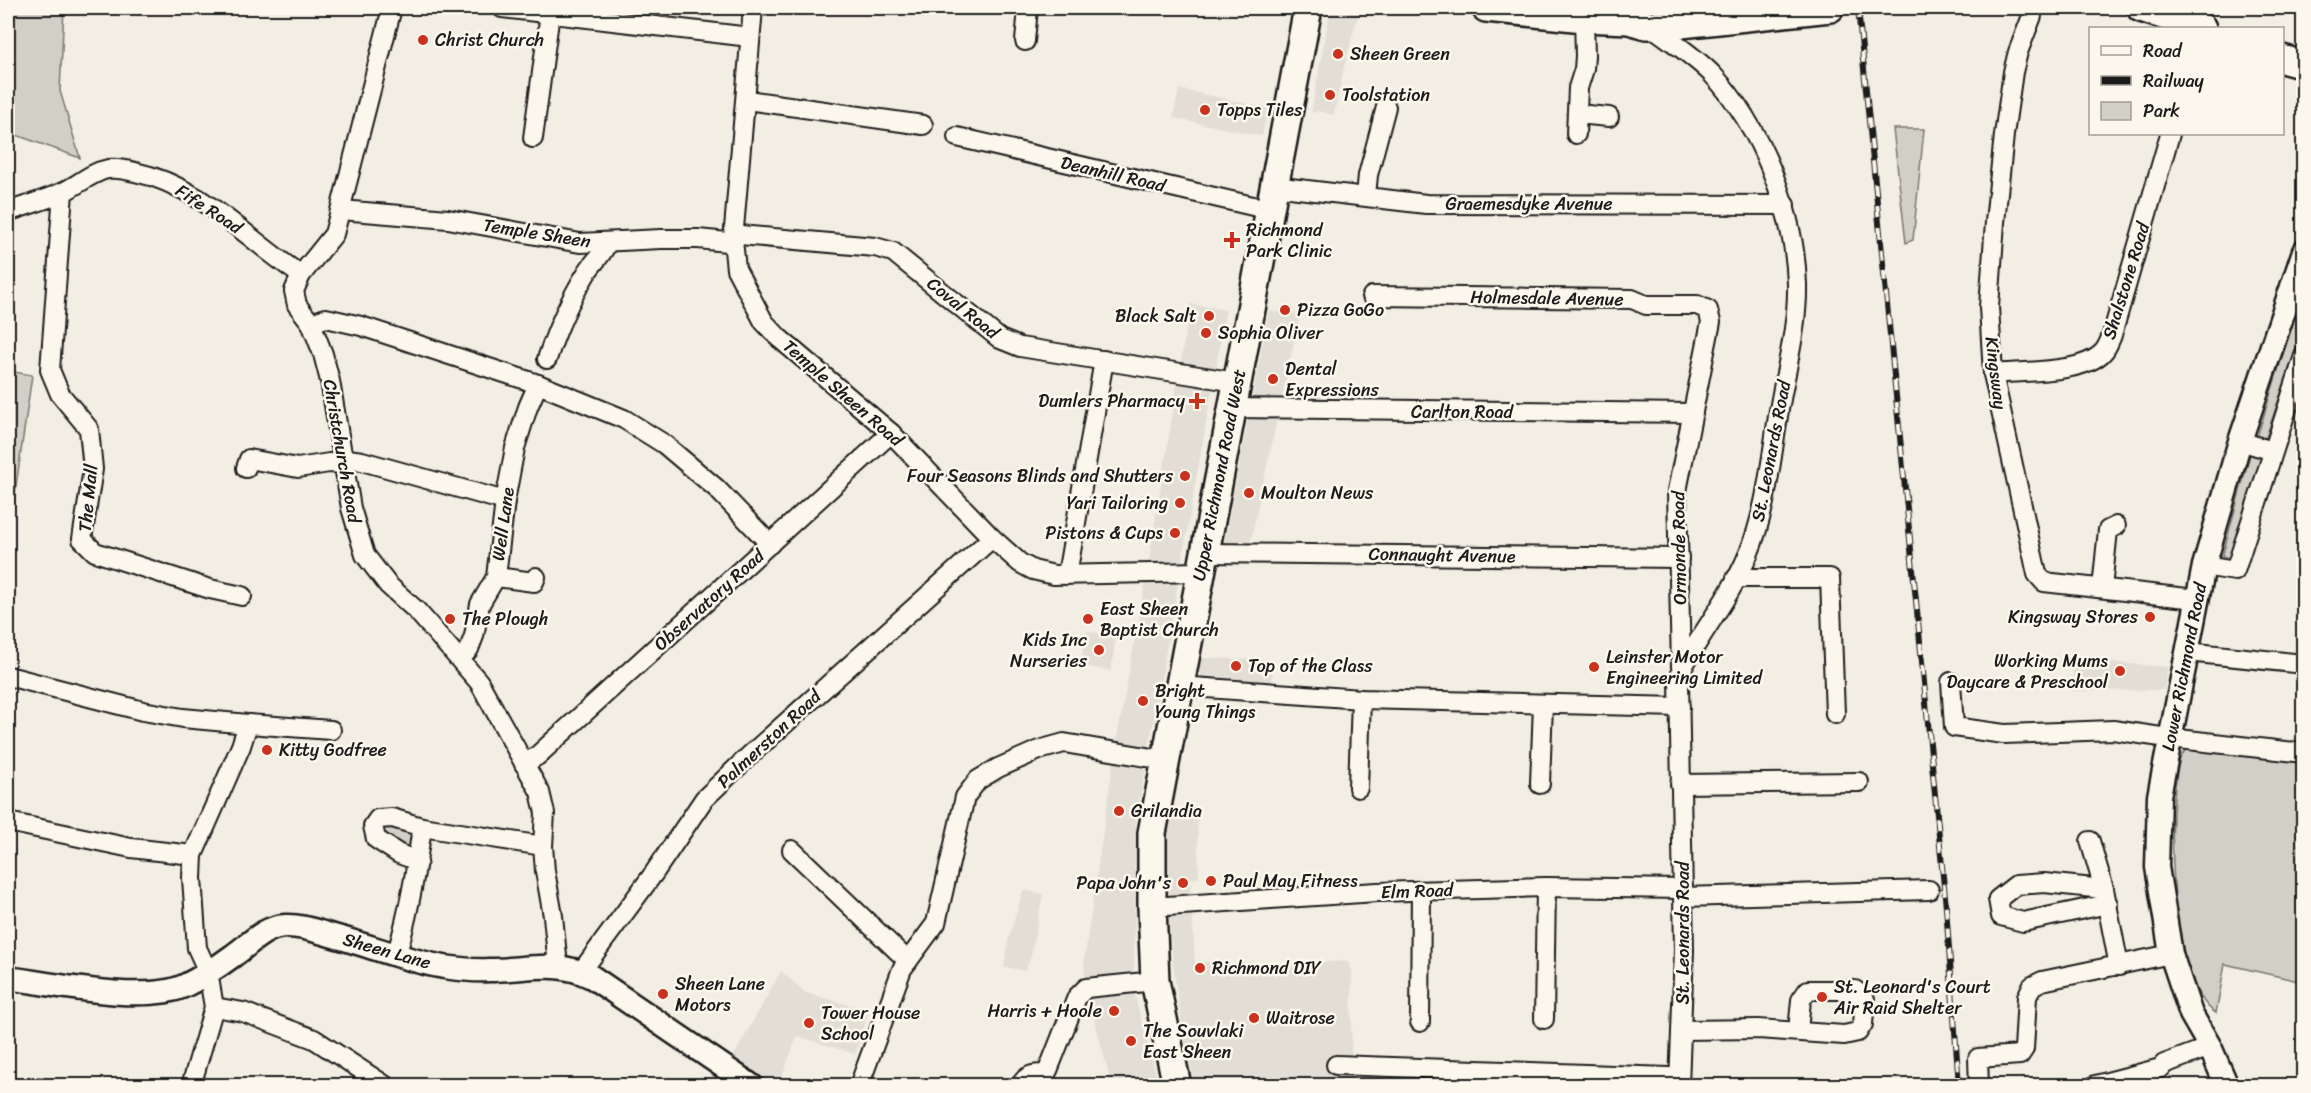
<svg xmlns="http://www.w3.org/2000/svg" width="2311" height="1093" font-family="Sriracha,sans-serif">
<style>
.built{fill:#e2ded5}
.green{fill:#d2cfc6;stroke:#777671;stroke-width:1.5}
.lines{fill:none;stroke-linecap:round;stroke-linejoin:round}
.minor-casing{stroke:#1c1c1c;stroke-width:22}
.major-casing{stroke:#1c1c1c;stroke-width:27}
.highway-casing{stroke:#1c1c1c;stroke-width:32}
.minor{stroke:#fbf7ec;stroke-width:18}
.major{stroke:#fbf7ec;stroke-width:22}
.highway{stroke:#fbf7ec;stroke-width:27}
.rail-casing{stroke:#1c1c1c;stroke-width:6}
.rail{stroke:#fbf7ec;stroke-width:4;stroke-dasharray:11;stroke-linecap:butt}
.poi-dot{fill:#c8321e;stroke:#fbf7ec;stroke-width:2}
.labels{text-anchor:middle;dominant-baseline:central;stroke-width:5;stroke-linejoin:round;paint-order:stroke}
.poi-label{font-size:18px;fill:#1c1c1c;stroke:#fbf7ec;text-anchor:start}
.street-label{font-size:18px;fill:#1c1c1c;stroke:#fbf7ec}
</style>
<rect width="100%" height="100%" fill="#f2eee4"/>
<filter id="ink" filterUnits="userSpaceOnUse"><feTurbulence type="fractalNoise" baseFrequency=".0167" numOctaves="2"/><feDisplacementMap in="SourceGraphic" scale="12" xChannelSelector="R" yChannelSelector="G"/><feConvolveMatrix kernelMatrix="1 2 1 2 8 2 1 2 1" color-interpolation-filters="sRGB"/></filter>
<g filter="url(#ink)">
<g class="built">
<polygon points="1336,8 1360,8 1344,67 1334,115 1318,111 1311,113 1329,17"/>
<polygon points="1179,89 1268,108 1262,136 1173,118"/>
<polygon points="1190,304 1226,310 1136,821 1134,976 1136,1000 1159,1085 1112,1086 1086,988 1084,961 1116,743 1147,573"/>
<polygon points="1269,311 1300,314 1250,544 1224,543"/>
<polygon points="1086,631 1116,636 1111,671 1081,666"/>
<polygon points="1200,658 1273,660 1272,683 1204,680 1198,672"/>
<polygon points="2073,659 2168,667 2164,690 2073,691"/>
<polygon points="1164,813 1197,813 1199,878 1190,878 1195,963 1223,960 1224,971 1266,965 1346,961 1350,964 1352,970 1351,1085 1192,1085 1175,980 1166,897"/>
<polygon points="1023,890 1043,894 1031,956 1025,971 1004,967 1008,941"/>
<polygon points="781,971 806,993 869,1010 855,1054 797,1036 779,1085 770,1085 731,1061"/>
</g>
<g class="green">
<polygon points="8,8 64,8 60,91 80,158 8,132"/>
<polygon points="1893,129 1924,129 1913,240 1906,243"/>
<polygon points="2303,291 2303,328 2265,440 2257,437"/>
<polygon points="8,371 32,375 8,542"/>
<polygon points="2251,451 2265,456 2235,560 2222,557"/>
<path d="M2191 744 2303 758V982L2225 964 2216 1013C2168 984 2166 808 2180 759 2182 753 2187 749 2191 744Z"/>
<polygon points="383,827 415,832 412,854 378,834"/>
</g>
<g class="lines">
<defs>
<g id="minor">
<polyline points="392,8 334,234 301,275 294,291 297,305 311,323 323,354 330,381 351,508 365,555 388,585 417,611 479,682 540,792 545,813 543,846 545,871 553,916 558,966"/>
<polyline points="502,8 750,37"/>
<polyline points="753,8 733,240 736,269 764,322 779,338 891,433 992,538 1020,563 1033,570 1054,575 1200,572"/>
<polyline points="2032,8 2032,16 2018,52 2013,72 2004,135 1995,222 1989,307 1993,374 2037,574 2044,582 2196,599"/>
<path d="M1655 25V29C1675 44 1694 56 1712 74 1761 126 1795 213 1797 284 1798 326 1786 369 1779 410 1771 458 1767 510 1748 555 1731 596 1702 631 1682 669L1679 681 1684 950 1679 1086"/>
<polyline points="1025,41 1028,8"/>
<polyline points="747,100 923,125"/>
<polyline points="1577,114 1609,117"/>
<polyline points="1576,134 1578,88 1584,69 1585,56 1584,18"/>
<polyline points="957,137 1270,210"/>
<polyline points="533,138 550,13"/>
<polyline points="1273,186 1426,204 1785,205"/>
<polyline points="63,192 50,370 60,394 89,429 93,469 82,539 95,552 210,589 242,596"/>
<polyline points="1366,196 1368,175 1386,107"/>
<polyline points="341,210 448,219 580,243 661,239 698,239 727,242 740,235 875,247 893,252 1000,339 1020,347 1236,382"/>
<path d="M8 212C26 205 46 200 63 192 78 185 92 172 108 169 117 168 127 170 135 172 202 186 246 239 301 275"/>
<polyline points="1372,296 1632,299 1646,305 1697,305 1708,310 1711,322 1677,491 1681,667"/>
<polyline points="311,323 326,318 361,326 538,384 624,419 664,444 716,488 770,544"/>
<path d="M547 359C557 329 569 301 586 274 592 263 603 255 607 243"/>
<path d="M1993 374C2022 371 2083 374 2103 352 2107 348 2110 340 2112 335L2170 134"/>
<polyline points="1231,408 1693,413"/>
<polyline points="2240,441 2273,451"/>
<polyline points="341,458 362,461 505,501"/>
<polyline points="246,468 249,459 298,468 329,463 342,464"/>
<polyline points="1206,553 1679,558"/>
<polyline points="2204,566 2235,571 2304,356"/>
<polyline points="1067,575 1104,360"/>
<polyline points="496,577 534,582 536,577"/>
<polyline points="1736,578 1830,578 1835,714"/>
<polyline points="2102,588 2108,530 2116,526"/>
<polyline points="2187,652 2304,664"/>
<polyline points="461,659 469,649 474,636 480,604 496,577 505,501 515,448 528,407 538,384"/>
<polyline points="8,676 143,711 183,718 248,724 241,746 193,855 192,878 197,948 208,972 214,1007 191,1086"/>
<polyline points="1951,682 1954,727 2004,734 2113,730 2161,737 2304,753"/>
<polyline points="1179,686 1361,699 1680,707"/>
<polyline points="248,724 331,730"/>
<polyline points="524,764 537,756 891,433"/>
<polyline points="1540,784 1543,704"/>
<polyline points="1680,784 1859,782"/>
<polyline points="1358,788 1361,699"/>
<polyline points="8,822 131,848 193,855"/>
<polyline points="422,827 543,846"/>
<polyline points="2090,841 2104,889 2119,966"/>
<polyline points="792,850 908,961"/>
<polyline points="2104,889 2044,883 2016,885 1998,899 2001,916 2023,922 2108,904"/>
<polyline points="1683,897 1929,890"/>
<polyline points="1152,907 1377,892 1546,887 1683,889"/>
<path d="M396 956C409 914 416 871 422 827L392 818 378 819 373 826 376 839 399 854 418 861"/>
<polyline points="581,972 654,873 704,799 750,755 992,538"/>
<polyline points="214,1007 243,1012 314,1039 386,1086"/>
<polyline points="1544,1019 1546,887"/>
<polyline points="1420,1022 1421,891"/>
<polyline points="1683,1030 1758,1029 1844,1035 1858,1032 1863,1024 1865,999 1855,990 1808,990 1801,1000 1798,1031"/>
<polyline points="1336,1065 1669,1077"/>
<polyline points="2096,1085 2161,1068 2164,1064 2210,1047"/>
<polyline points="859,1086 902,969 936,923 965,797 978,780 998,768 1039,750 1064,743 1164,760"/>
<path d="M1020 1086C1026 1075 1035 1073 1046 1075"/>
<polyline points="1040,1086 1049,1068 1077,997 1086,988 1155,981"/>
<polyline points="1979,1086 1978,1058 2020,1055 2024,1049 2027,997 2032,986 2042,981 2171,954"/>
</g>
<g id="major">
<path d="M8 978C51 984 144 1004 184 986 201 978 219 966 234 955 250 944 264 927 285 926 300 925 316 931 330 935 368 945 404 960 444 967 458 969 474 971 489 970 527 970 555 959 592 977L752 1086"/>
<polyline points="2227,1086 2210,1047 2191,1014 2171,954 2157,867 2159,796 2204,566 2240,441 2304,251"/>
</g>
<g id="highway">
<polyline points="1486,8 1584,18 1629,20 1646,25 1672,25 1830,8"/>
<polyline points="2141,8 2202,28"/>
<polyline points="2282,59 2304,65"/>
<polyline points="1177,1086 1155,981 1152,907 1152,833 1308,8"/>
</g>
</defs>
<use href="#minor" class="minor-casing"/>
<use href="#major" class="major-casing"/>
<use href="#highway" class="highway-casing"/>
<use href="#minor" class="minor"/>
<use href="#major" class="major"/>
<use href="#highway" class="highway"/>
<defs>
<polyline id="rail" points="1858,8 1946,907 1959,1086"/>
</defs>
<use href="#rail" class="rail-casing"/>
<use href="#rail" class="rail"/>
</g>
</g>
<g class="poi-dot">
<circle cx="423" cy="40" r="6"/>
<circle cx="1338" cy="54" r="6"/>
<circle cx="1330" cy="95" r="6"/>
<circle cx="1205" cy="110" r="6"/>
<path d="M1229 231h6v6h6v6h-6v6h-6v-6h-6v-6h6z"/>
<circle cx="1285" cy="310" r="6"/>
<circle cx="1209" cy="316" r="6"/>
<circle cx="1206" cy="333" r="6"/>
<circle cx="1273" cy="379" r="6"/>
<path d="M1194 392h6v6h6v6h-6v6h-6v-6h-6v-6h6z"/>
<circle cx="1185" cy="476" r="6"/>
<circle cx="1249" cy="493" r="6"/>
<circle cx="1180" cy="503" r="6"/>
<circle cx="1175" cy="533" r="6"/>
<circle cx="2150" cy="617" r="6"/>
<circle cx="450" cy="619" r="6"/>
<circle cx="1088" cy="619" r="6"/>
<circle cx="1099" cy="650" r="6"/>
<circle cx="1236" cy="666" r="6"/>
<circle cx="1594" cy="667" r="6"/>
<circle cx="2120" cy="671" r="6"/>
<circle cx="1143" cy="701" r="6"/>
<circle cx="267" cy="750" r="6"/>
<circle cx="1119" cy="811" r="6"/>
<circle cx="1211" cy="881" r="6"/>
<circle cx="1183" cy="883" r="6"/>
<circle cx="1200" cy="968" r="6"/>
<circle cx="663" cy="994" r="6"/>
<circle cx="1822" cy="997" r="6"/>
<circle cx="1114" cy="1011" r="6"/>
<circle cx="1254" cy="1018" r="6"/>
<circle cx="809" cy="1023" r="6"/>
<circle cx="1131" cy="1041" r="6"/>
</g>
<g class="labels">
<g class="poi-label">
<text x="435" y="40">Christ Church</text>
<text x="1350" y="54">Sheen Green</text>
<text x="1342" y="95">Toolstation</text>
<text x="1217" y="110">Topps Tiles</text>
<text x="1246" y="230">Richmond<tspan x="1246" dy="21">Park Clinic</tspan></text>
<text x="1297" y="310">Pizza GoGo</text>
<text x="1197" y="316" text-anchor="end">Black Salt</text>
<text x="1218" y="333">Sophia Oliver</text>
<text x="1285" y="369">Dental<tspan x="1285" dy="21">Expressions</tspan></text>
<text x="1185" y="401" text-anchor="end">Dumlers Pharmacy</text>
<text x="1173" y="476" text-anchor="end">Four Seasons Blinds and Shutters</text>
<text x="1261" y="493">Moulton News</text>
<text x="1168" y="503" text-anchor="end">Yari Tailoring</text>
<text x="1163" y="533" text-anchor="end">Pistons &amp; Cups</text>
<text x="1100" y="609">East Sheen<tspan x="1100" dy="21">Baptist Church</tspan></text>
<text x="2138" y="617" text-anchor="end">Kingsway Stores</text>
<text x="462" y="619">The Plough</text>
<text x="1087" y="640" text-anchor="end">Kids Inc<tspan x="1087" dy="21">Nurseries</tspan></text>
<text x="1606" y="657">Leinster Motor<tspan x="1606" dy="21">Engineering Limited</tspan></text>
<text x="2108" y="661" text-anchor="end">Working Mums<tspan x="2108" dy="21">Daycare &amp; Preschool</tspan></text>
<text x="1248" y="666">Top of the Class</text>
<text x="1155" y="691">Bright<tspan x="1155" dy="21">Young Things</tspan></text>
<text x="279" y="750">Kitty Godfree</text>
<text x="1131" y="811">Grilandia</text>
<text x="1223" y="881">Paul May Fitness</text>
<text x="1171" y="883" text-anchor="end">Papa John's</text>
<text x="1212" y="968">Richmond DIY</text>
<text x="675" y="984">Sheen Lane<tspan x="675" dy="21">Motors</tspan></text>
<text x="1834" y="987">St. Leonard's Court<tspan x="1834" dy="21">Air Raid Shelter</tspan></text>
<text x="1102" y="1011" text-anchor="end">Harris + Hoole</text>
<text x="821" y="1013">Tower House<tspan x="821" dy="21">School</tspan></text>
<text x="1266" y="1018">Waitrose</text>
<text x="1143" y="1031">The Souvlaki<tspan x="1143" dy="21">East Sheen</tspan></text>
</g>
<g class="street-label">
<text transform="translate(1113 174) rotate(13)">Deanhill Road</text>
<text x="1529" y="204">Graemesdyke Avenue</text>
<text transform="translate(209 209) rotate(33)">Fife Road</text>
<text transform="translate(537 233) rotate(9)">Temple Sheen</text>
<text transform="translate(2126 281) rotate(-73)">Shalstone Road</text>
<text transform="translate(1547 298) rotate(1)">Holmesdale Avenue</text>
<text transform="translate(963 308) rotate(39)">Coval Road</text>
<text transform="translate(1996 373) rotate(83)">Kingsway</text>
<text transform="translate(843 393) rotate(41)">Temple Sheen Road</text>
<text x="1462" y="412">Carlton Road</text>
<text transform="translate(342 451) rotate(80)">Christchurch Road</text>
<text transform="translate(1771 451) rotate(-79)">St. Leonards Road</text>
<text transform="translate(1219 475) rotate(-79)">Upper Richmond Road West</text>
<text transform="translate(88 498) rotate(-84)">The Mall</text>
<text transform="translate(503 524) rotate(-82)">Well Lane</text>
<text transform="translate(1679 548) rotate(-91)">Ormonde Road</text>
<text transform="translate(1442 555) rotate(1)">Connaught Avenue</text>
<text transform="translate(709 600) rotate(-42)">Observatory Road</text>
<text transform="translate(2184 667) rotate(-79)">Lower Richmond Road</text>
<text transform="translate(769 739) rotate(-43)">Palmerston Road</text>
<text transform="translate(1417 891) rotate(-2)">Elm Road</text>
<text transform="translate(1683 933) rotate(-90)">St. Leonards Road</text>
<text transform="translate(387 951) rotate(16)">Sheen Lane</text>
</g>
</g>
<rect width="2311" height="1093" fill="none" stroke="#fbf7ec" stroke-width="30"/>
<rect x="15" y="15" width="2281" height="1063" fill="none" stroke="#1c1c1c" stroke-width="2" filter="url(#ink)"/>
<rect x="2089" y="27" width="195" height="108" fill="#fbf7ec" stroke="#a29f99" stroke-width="1.5"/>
<rect x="2101" y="46" width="30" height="9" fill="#fbf7ec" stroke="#a29f99" stroke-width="1.5"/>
<text x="2143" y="57" font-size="18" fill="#1c1c1c">Road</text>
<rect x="2101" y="76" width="30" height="9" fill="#1c1c1c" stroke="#a29f99" stroke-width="1.5"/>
<text x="2143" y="87" font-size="18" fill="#1c1c1c">Railway</text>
<rect x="2101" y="102" width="30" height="18" fill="#d2cfc6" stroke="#a29f99" stroke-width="1.5"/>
<text x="2143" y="117" font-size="18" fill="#1c1c1c">Park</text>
</svg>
